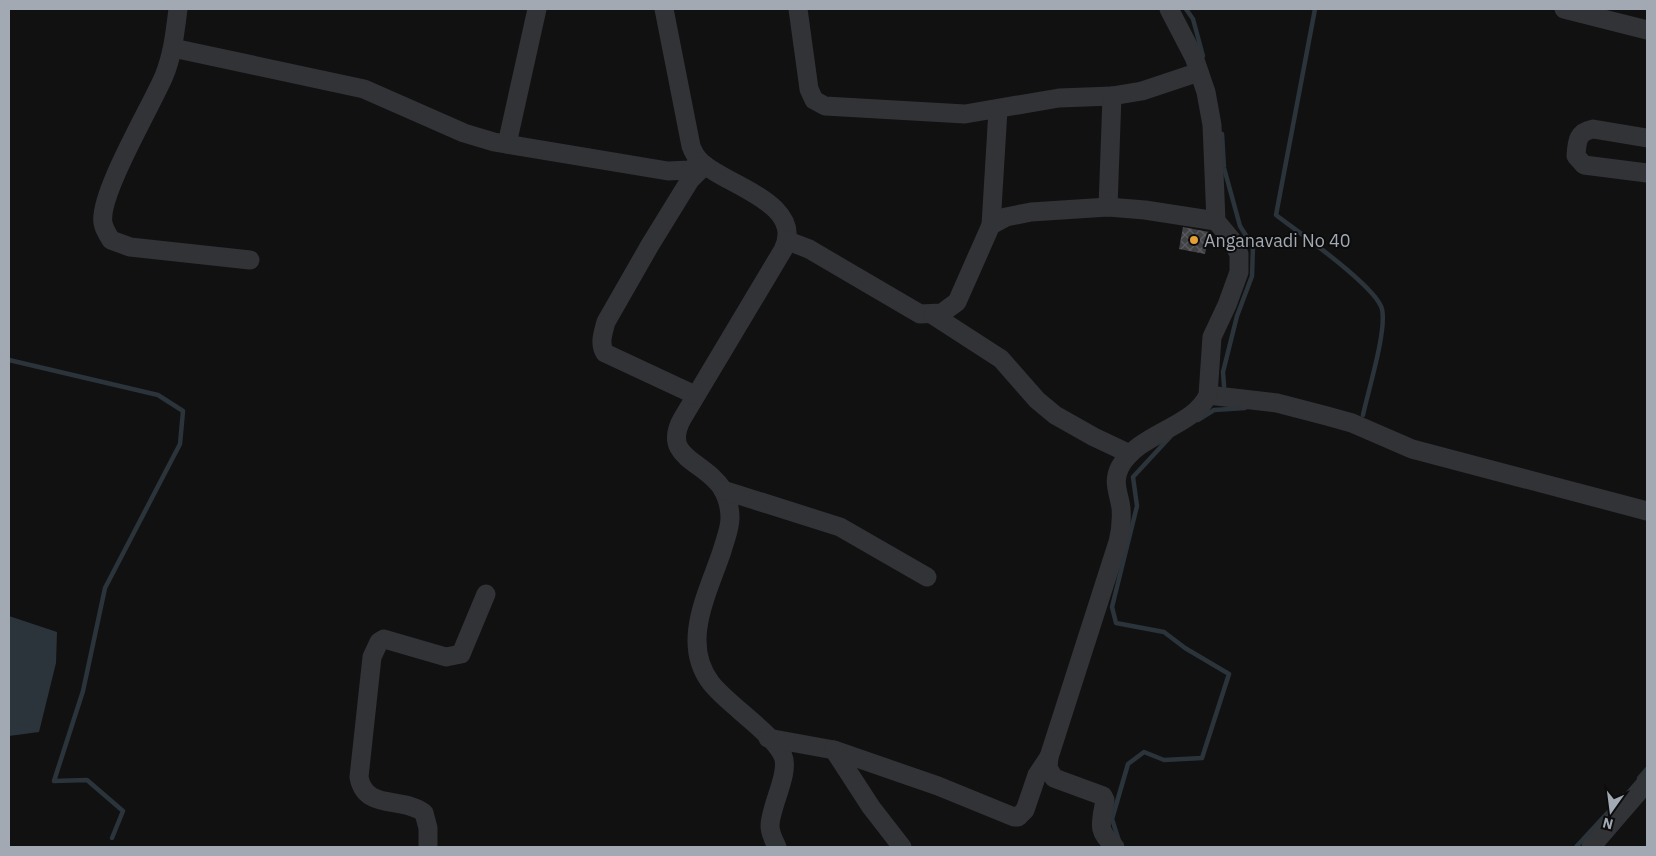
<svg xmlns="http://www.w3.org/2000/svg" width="1656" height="856" font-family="'IBM Plex Sans',sans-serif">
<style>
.water{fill:#2b343a}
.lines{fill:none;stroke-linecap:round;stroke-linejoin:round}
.stream{stroke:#2b343a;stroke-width:4.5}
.building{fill:url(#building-cross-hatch)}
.minor{stroke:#323337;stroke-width:19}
.poi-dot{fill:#e5a036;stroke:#0c0c0d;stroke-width:2}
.labels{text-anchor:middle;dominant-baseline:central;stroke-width:4;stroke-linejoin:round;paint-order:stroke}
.poi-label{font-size:18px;fill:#a3a9b2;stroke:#0c0c0d;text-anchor:start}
</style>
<defs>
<pattern id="building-cross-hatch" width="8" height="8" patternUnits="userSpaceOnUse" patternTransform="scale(1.25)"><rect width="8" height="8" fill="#404145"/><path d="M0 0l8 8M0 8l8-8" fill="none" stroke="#585a5d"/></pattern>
</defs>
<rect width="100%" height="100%" fill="#111112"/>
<polygon class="water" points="9,616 57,632 56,663 39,732 9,736"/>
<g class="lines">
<g class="stream">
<polyline points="1186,9 1193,19 1203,56"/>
<path d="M1315 9 1276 215C1298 232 1376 286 1382 309 1387 331 1368 391 1363 415"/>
<polyline points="1222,134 1224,168 1240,226 1253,247 1252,276 1237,316 1223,372 1224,386"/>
<polyline points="9,360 158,395 183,411 180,444 105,588 83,691 54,781 87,780 123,811 112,838"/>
<polyline points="1198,420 1214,410 1245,408"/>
<polyline points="1639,778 1647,769"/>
<polyline points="1119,841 1112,819 1128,764 1144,752 1164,760 1202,758 1229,674 1185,648 1164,632 1116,623 1112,607 1137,506 1133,477 1170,437"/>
<polyline points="1576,847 1624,795"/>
</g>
</g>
<polygon class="building" points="1183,227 1209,232 1205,254 1179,249"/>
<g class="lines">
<g class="minor">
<path d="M178 9C175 32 173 54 164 76 152 105 98 195 103 223 104 229 108 235 111 240L130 247 250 260"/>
<path d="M664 9 691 146C693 152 696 157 701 162 725 185 806 203 783 250L682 419C663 454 697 460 715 480 725 489 730 504 730 518 730 529 725 540 722 551 708 593 680 643 711 683 728 705 773 733 783 756 790 773 770 807 770 826 770 833 774 841 777 847"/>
<polyline points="798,9 809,89 814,100 825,106 965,114 1059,98 1112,96 1142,91 1199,72"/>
<polyline points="1564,9 1647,30"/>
<polyline points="173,48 364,89 464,133 494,142 668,171 690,170 701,162"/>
<path d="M1647 138 1593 129C1577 132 1577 142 1576 156L1584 165 1647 173"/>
<polyline points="507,144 537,9"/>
<polyline points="1108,207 1112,96"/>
<polyline points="991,225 998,110"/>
<polyline points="788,241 809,249 920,314 942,313 957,302 991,225 1006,217 1031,212 1108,207 1145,210 1216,221"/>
<polyline points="933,315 1001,359 1037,400 1055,415 1094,437 1130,454"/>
<path d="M695 395 605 353C599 344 603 333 606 322L650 245 690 180 705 165"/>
<polyline points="1208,395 1277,403 1327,416 1352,423 1412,449 1647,511"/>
<polyline points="723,490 840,527 927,577"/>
<polyline points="768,738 834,750 938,786 1014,817 1018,817 1025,810 1037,775 1049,757"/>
<polyline points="834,750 871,807 902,847"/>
<path d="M428 847V828L424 813C402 796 365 811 359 777L372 657 379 642 384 639 446 657 461 654 486 594"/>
<path d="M1115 847C1096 830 1101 824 1105 800L1103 796 1054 778 1048 768 1049 757 1118 542C1121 530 1122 520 1121 508 1119 493 1112 482 1120 467 1138 433 1194 427 1208 395L1212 337 1227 305 1239 272V254L1231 239 1216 221 1212 125 1206 92 1194 57 1169 9"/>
<polyline points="1591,847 1647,782"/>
</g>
</g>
<circle class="poi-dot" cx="1194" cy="240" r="5"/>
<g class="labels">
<g class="poi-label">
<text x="1204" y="240">Anganavadi No 40</text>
</g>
</g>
<rect width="1656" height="856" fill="none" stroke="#a3a9b2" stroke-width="20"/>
<g transform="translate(1611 811) rotate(194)" stroke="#0c0c0d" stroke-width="4" paint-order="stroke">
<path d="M0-4L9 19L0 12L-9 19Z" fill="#a3a9b2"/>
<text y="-8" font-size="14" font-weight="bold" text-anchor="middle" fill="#a3a9b2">N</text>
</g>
</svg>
